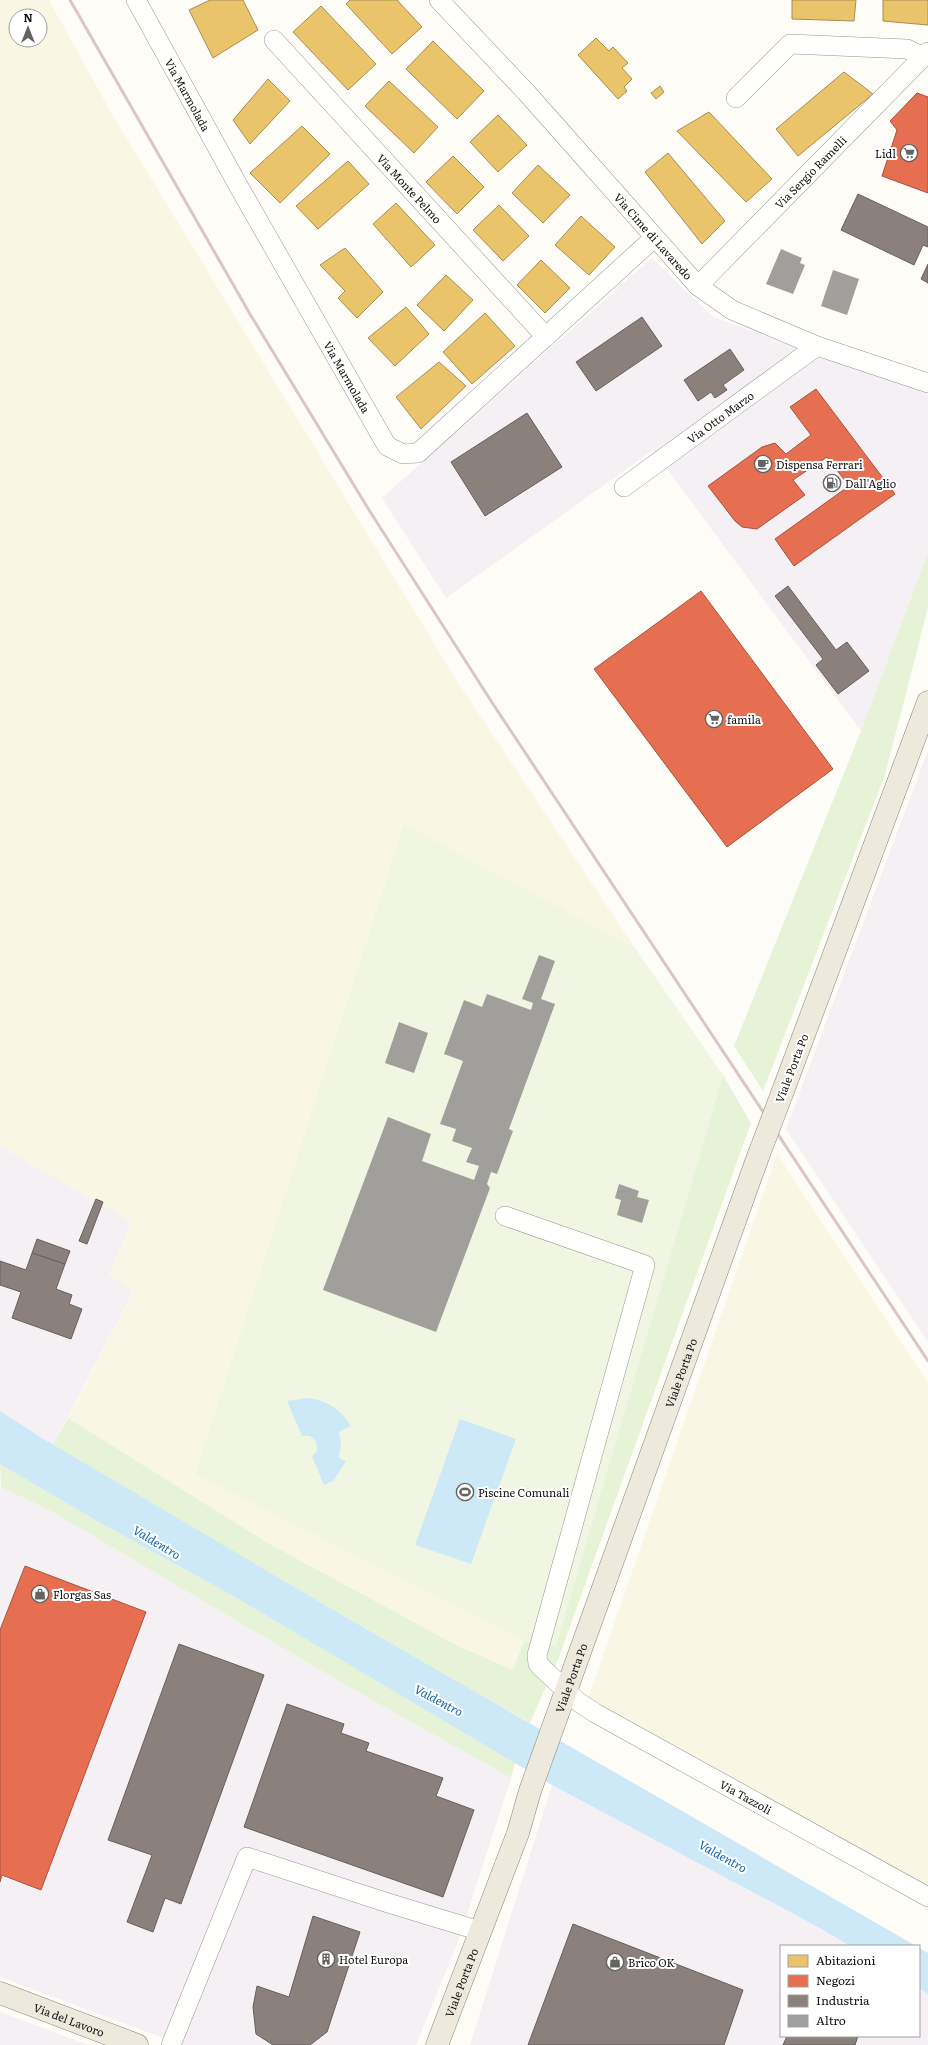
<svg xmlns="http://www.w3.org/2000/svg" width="928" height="2045" font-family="Literata,serif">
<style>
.industrial{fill:#f5f0f3}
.farmland{fill:#f9f7e4;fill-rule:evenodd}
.green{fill:#e7f3d7}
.pitch{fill:#f0f6e1}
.water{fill:#cde8f7}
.homes{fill:#e9c46a;stroke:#a88e4f}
.shops{fill:#e76f51;stroke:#a7533e}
.industry{fill:#8a817c;stroke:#665f5c}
.building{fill:#a19f9c}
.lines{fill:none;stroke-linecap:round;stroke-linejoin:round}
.minor-casing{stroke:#979795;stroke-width:20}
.major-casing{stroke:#858482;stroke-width:23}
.minor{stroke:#fffffe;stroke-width:19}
.major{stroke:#ede9dc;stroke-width:22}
.rail{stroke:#d9c6c7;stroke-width:3}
.major-bridge-casing{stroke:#858482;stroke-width:23;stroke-linecap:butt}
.major-bridge{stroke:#ede9dc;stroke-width:22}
.labels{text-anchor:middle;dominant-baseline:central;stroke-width:4;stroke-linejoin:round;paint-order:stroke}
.street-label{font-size:11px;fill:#111;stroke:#fff}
.poi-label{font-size:11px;fill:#111;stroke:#fff;text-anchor:start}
.water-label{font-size:12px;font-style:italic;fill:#1768a6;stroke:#fff}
</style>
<rect width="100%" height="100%" fill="#fdfcf7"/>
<g class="industrial">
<polygon points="652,258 713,317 928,393 928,552 861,731 653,450 446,598 382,498"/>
<polygon points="928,750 928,1342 786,1129"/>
<polygon points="0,1146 132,1222 109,1274 133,1292 53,1445 0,1411"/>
<polygon points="0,1486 49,1510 349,1687 511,1778 459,1939 416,2045 182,2045 0,1977"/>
<polygon points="552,1785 818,1927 850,1946 781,1946 781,2036 919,2036 919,1988 928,1994 928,2045 470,2045"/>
<polygon points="0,2012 89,2045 0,2045"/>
</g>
<g class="farmland">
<path d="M0 0H49L112 114 455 678 635 948 404 824 195 1474 524 1641 513 1671 456 1645 268 1543 68 1418 133 1293 109 1274 132 1222 0 1146ZM16 16H40V40H16Z"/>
<polygon points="777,1154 928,1383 928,1888 588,1699"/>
</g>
<g class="green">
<polygon points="928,552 928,608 885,775 763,1091 734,1046 861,731"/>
<polygon points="723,1075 751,1123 559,1657 530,1723 330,1608 53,1445 68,1418 268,1543 456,1645 513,1670 524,1641 556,1645"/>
<polygon points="0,1464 95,1520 235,1597 515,1762 511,1778 349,1687 49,1510 1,1487"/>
</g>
<polygon class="pitch" points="404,824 635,948 723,1075 556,1646 524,1641 195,1474"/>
<g class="water">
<path d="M308 1398C328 1401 340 1409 351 1426L339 1432 341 1443 339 1458 346 1461 334 1480 324 1485 312 1456 317 1451 316 1441 310 1436H302L287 1401Z"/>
<polygon points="0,1411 42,1438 330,1608 916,1946 850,1946 818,1927 552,1785 235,1597 95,1520 0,1464"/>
<polygon points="460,1419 516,1439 471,1564 415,1545"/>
<polygon points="919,1948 928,1953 928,1994 919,1988"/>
</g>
<g class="homes">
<polygon points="210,0 243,0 258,30 213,58 189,10"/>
<polygon points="350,0 397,0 422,27 392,54 346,4"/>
<polygon points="792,0 856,0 854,21 792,19"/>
<polygon points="883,0 928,0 928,25 883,21"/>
<polygon points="321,6 376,64 348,90 293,32"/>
<polygon points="596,38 609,51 613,47 628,63 622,68 632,79 624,87 627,91 618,99 578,55"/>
<polygon points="433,41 484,91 457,119 406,69"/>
<polygon points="844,72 873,94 798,156 776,129"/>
<polygon points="268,79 290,101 250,144 233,120"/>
<polygon points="389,81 438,127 414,153 365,106"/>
<polygon points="660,86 664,92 656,99 651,93"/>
<polygon points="709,112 772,179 746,202 677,131"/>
<polygon points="498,115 527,145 498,172 470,142"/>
<polygon points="302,126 330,154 280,203 250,173"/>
<polygon points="668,153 725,221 702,244 645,172"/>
<polygon points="453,156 484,187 457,214 426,182"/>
<polygon points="348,161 369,184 318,229 296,206"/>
<polygon points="538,165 570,195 543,223 512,193"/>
<polygon points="396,203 435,245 411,267 373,224"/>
<polygon points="499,205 529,236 503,261 473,230"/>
<polygon points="581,216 615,247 589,275 555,245"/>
<polygon points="345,248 383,292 357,318 338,298 345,291 320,265"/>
<polygon points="541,260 570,288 545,313 517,285"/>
<polygon points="446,275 473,300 444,331 417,305"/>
<polygon points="406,307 429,334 395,366 368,338"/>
<polygon points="485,313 515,346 472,384 443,352"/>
<polygon points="439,362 466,386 421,429 396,397"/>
</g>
<g class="shops">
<polygon points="917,93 928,97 928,193 882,176 897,130 890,121"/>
<polygon points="816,389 895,494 794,566 775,539 849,486 827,457 793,480 805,495 757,529 742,527 735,521 708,486 762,447 775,443 786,454 811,435 790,407"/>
<polygon points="701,591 833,769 727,847 594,669"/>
<polygon points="25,1566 146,1612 41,1890 2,1875 0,1882 0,1630"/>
</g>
<g class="industry">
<polygon points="858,194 928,227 928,247 923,245 914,265 841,230"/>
<polygon points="928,264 928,283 921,279"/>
<polygon points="642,317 662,346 596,391 576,362"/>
<polygon points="730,349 744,370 723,385 727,390 715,398 711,392 698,401 684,380"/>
<polygon points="527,413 562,467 485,516 451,462"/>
<polygon points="788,586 836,650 847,642 869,671 838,694 816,665 823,659 775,596"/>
<polygon points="96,1199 103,1202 87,1244 79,1241"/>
<polygon points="37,1239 70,1251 65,1264 32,1253"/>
<polygon points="32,1253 65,1264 56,1289 72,1295 69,1304 82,1309 71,1339 12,1318 21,1292 0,1285 0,1261 26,1270"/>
<polygon points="179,1644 264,1675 181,1904 165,1898 153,1932 127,1922 152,1855 108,1840"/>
<polygon points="287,1704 344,1724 341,1733 369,1743 366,1751 443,1778 436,1796 474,1810 443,1897 244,1827"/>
<polygon points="313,1916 360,1932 327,2032 310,2045 273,2045 256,2034 253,2007 257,1986 289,1997"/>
<polygon points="573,1924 743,1990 724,2045 528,2045"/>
<polygon points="787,2036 858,2036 855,2045 783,2045"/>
</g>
<g class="building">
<polygon points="781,249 802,258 800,263 805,265 793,294 766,284"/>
<polygon points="833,270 859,279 847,315 821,306"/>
<polygon points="539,955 555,961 541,999 555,1004 509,1129 513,1131 497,1174 491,1172 487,1184 490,1188 436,1332 323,1290 388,1117 431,1134 422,1161 474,1180 479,1166 466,1162 472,1148 452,1141 456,1129 440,1124 463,1061 444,1054 464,1000 482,1007 487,994 531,1010 533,1003 522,999"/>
<polygon points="399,1022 428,1033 414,1073 385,1063"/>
<polygon points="619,1184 639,1191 637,1197 649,1200 642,1223 617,1215 621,1200 615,1198"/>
</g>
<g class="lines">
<defs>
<g id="minor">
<path id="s1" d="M136 0 239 187 387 446 403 454 418 453 654 238"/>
<path id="s2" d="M439 0 526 92 698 286 732 310 817 346 928 383"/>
<path id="s3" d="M274 40 546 337"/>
<polyline points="736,98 790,44 907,49 917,54 922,58"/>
<path id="s4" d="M698 286 928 52"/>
<path id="s5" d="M624 487 817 346"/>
<path id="s6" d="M505 1216 645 1265 537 1655 538 1664 577 1701 595 1713 928 1897"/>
<polyline points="171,2045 247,1857 385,1902 480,1931"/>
</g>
<g id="major">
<polyline points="783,1091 928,702"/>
<path id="s7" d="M0 1993 137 2045"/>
<path id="s8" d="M437 2045 518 1833 530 1791 759 1154"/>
</g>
</defs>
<use href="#minor" class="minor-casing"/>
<use href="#major" class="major-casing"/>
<use href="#minor" class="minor"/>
<use href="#major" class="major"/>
<polyline class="rail" points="70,0 250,314 369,510 493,704 928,1361"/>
<defs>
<polyline id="major-bridge" points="759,1154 783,1091"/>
</defs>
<use href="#major-bridge" class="major-bridge-casing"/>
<use href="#major-bridge" class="major-bridge"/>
</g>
<defs>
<symbol id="supermarket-ring" viewBox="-11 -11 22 22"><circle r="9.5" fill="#fff" stroke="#646362" stroke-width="1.5"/><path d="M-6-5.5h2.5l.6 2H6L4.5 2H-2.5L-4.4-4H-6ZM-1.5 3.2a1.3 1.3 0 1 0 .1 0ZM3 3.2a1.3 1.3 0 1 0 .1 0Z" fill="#646362"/></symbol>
<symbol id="cafe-ring" viewBox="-11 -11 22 22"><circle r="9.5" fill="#fff" stroke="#646362" stroke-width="1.5"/><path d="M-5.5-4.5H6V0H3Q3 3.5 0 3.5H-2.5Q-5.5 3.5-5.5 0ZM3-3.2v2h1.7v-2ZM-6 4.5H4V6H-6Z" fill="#646362"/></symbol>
<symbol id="fuel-ring" viewBox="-11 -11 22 22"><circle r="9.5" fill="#fff" stroke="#646362" stroke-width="1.5"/><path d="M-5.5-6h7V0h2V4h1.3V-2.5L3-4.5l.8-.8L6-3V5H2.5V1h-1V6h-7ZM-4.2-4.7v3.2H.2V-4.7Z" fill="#646362"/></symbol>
<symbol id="stadium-ring" viewBox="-11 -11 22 22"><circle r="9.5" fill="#fff" stroke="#646362" stroke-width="1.5"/><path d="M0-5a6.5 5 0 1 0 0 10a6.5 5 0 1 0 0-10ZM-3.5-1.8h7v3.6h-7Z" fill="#646362"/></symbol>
<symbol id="shop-ring" viewBox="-11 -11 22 22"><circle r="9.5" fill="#fff" stroke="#646362" stroke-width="1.5"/><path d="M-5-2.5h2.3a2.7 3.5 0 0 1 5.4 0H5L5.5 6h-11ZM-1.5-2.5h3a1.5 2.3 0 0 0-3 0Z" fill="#646362"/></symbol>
<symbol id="building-ring" viewBox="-11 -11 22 22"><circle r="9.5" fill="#fff" stroke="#646362" stroke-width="1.5"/><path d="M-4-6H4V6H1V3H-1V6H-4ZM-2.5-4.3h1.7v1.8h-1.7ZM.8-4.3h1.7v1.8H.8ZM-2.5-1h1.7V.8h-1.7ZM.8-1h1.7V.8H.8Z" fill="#646362"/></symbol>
</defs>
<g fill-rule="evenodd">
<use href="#supermarket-ring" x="899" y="143" width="20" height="20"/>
<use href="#cafe-ring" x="753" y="454" width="20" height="20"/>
<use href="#fuel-ring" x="822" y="473" width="20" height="20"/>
<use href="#supermarket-ring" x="704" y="709" width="20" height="20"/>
<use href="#stadium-ring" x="455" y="1482" width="20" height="20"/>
<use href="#shop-ring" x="30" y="1584" width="20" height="20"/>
<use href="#building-ring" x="316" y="1949" width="20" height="20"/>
<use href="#shop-ring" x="605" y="1952" width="20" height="20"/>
</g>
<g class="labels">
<g class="street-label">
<text stroke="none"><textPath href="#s1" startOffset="108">Via Marmolada</textPath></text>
<text stroke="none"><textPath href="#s4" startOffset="160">Via Sergio Ramelli</textPath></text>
<text stroke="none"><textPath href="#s3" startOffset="201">Via Monte Pelmo</textPath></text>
<text stroke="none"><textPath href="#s2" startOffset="319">Via Cime di Lavaredo</textPath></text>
<text stroke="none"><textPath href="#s1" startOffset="432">Via Marmolada</textPath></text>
<text stroke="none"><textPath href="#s5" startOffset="119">Via Otto Marzo</textPath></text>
<text transform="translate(791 1068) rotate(-69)">Viale Porta Po</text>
<text stroke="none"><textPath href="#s8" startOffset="715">Viale Porta Po</textPath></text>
<text stroke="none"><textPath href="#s8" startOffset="391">Viale Porta Po</textPath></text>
<text stroke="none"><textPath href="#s6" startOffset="810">Via Tazzoli</textPath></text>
<text stroke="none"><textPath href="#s8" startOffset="67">Viale Porta Po</textPath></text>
<text stroke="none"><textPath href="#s7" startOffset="74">Via del Lavoro</textPath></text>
</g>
<g class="poi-label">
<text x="896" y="153" text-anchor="end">Lidl</text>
<text x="776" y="464">Dispensa Ferrari</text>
<text x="845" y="483">Dall'Aglio</text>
<text x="727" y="719">famila</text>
<text x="478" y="1492">Piscine Comunali</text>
<text x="53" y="1594">Florgas Sas</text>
<text x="339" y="1959">Hotel Europa</text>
<text x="628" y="1962">Brico OK</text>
</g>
<g class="water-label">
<text transform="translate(157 1542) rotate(31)">Valdentro</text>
<text transform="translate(439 1700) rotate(28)">Valdentro</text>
<text transform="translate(723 1856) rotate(29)">Valdentro</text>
</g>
</g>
<rect x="780" y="1945" width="140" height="92" fill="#ffffff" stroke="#a0a0a0"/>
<rect x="788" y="1955" width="20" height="12" fill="#e9c46a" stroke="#a0a0a0"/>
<text x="816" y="1965" font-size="12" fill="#111111">Abitazioni</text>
<rect x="788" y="1975" width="20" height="12" fill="#e76f51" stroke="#a0a0a0"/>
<text x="816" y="1985" font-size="12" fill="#111111">Negozi</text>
<rect x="788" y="1995" width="20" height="12" fill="#8a817c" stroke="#a0a0a0"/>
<text x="816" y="2005" font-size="12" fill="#111111">Industria</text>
<rect x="788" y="2015" width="20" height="12" fill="#a19f9c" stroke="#a0a0a0"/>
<text x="816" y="2025" font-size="12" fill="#111111">Altro</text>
<g transform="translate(28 28)"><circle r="19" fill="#ffffff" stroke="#a0a0a0"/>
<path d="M0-3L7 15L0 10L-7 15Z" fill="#646362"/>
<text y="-6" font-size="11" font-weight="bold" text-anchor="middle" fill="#111111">N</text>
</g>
</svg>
